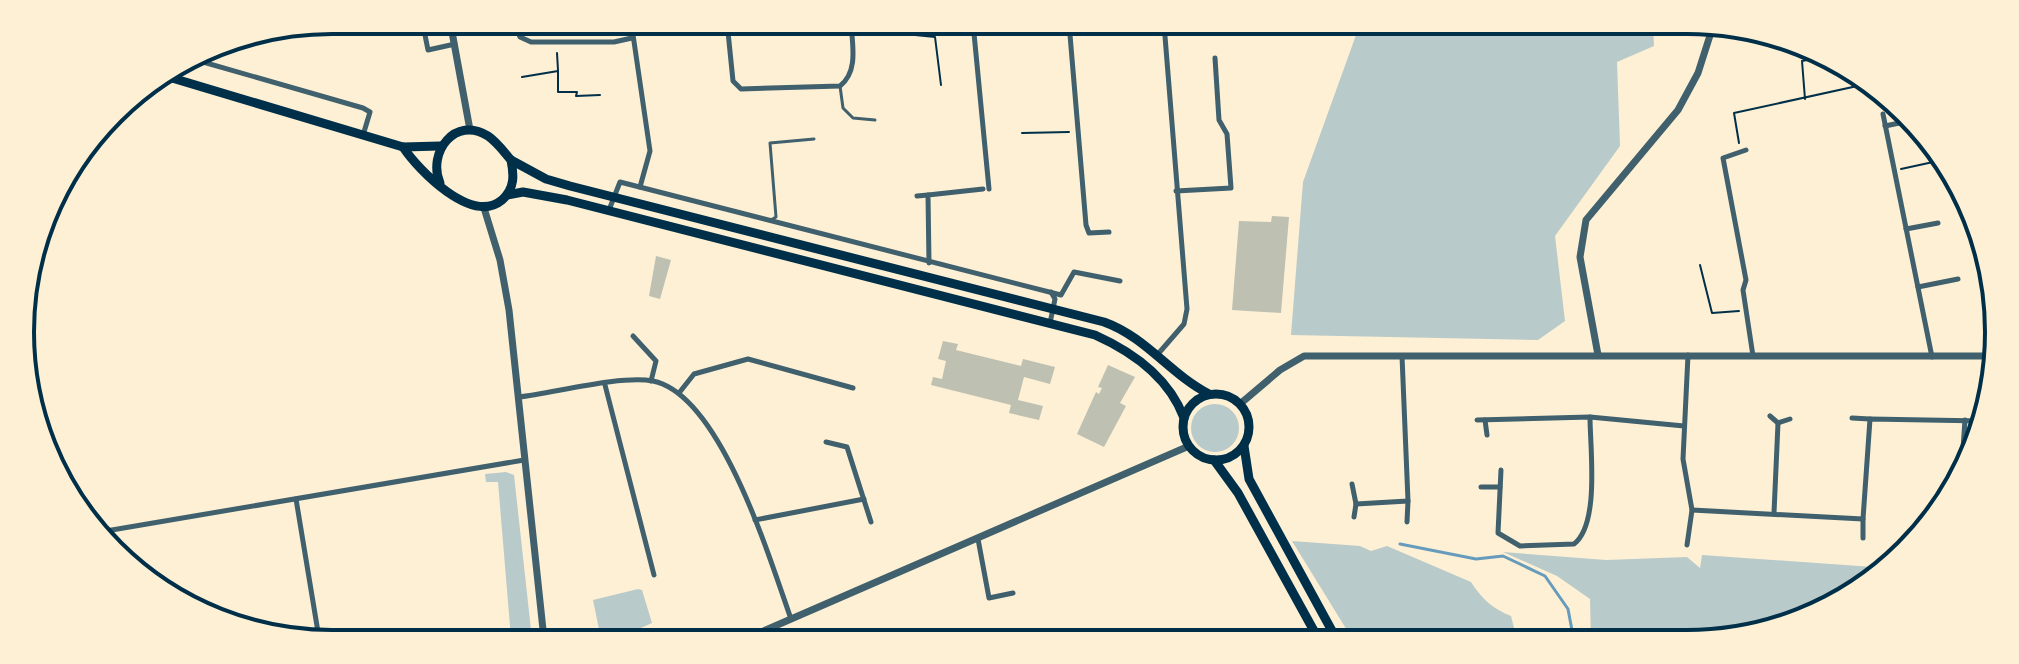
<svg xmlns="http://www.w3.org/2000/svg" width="2019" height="664" font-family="Karla,sans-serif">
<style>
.green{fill:#b9caca}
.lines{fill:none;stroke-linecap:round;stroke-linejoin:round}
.stream{stroke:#669bbc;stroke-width:3}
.building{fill:#bec0b2}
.path{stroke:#003049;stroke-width:2}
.service{stroke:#3f606c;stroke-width:3}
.minor{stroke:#3f606c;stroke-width:5}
.tertiary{stroke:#3f606c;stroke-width:7}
.trunk{stroke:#003049;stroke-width:9}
.rim{fill:none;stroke:#003049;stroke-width:4}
</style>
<rect width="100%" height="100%" fill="#fdf0d5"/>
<g class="green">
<polygon points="1360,24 1653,26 1654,46 1617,62 1620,146 1555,236 1565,321 1538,340 1291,335 1303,182"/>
<circle cx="1215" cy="428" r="24"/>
<polygon points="506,472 514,475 532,639 511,638 498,482 486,482 485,474"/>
<path d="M1292 541 1360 546 1371 551 1387 546 1471 582C1481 598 1493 609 1511 616L1514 628 1525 635 1542 636 1540 641 1353 640Z"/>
<polygon points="1503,552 1606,560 1687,557 1700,568 1702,555 1887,568 1825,612 1728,641 1591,641 1590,599 1557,576"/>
<polygon points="638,589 642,590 652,623 616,639 601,639 593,600"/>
</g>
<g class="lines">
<polyline class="stream" points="1400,544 1476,559 1503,556 1545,576 1568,609 1574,641"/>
</g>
<g class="building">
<polygon points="1272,216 1289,217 1281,313 1232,310 1239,221 1271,222"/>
<polygon points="656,256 671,260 660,299 649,296"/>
<polygon points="943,341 958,344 956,350 1021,366 1023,359 1055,367 1050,384 1024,377 1018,400 1043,406 1039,420 1009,413 1011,405 931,385 933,377 942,379 946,361 938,359"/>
<polygon points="1108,365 1135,377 1120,403 1126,406 1104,447 1077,434 1096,392 1099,394 1102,388 1098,387"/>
</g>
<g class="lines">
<g class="path">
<polyline points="903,22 905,34 935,37 941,85"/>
<polyline points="557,53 558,70"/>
<polyline points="522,77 558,71 558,92 577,92 576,96 600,95"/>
<polyline points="1805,99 1802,61 1822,57"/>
<polyline points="1022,133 1069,132"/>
<polyline points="1739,143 1734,113 1871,83"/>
<polyline points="1901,169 1947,159"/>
<polyline points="1700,265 1712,313 1739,311"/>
</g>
<g class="service">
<polyline points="840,86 843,108 853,118 875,120"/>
<polyline points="771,220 776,217 770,143 814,139"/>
</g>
<g class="minor">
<polyline points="422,20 428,50 455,44"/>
<polyline points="513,21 520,37 531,42 614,42 632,38"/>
<polyline points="631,21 650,151 640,187"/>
<path d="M727 22 733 81 741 89 840 86C859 71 852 44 851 22"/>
<polyline points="973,23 989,189"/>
<polyline points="1069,23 1086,225 1089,233 1109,232"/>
<polyline points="189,58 363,108 370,112 364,132"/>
<polyline points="1883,114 1932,357"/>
<polyline points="1885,126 1909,121"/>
<polyline points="1746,150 1723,158 1746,280 1743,290 1753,356"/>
<polyline points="1176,191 1231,188 1227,134 1219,120 1215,58"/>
<polyline points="917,196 928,195"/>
<polyline points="609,210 620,182 1061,295 1074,272 1120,281"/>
<polyline points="1906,229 1938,223"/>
<polyline points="929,263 928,195 983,189"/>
<polyline points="1918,287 1958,279"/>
<polyline points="1050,323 1055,299 1051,292"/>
<polyline points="633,336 656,361 651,381"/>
<polyline points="1158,354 1184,324 1187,309 1164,24"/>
<polyline points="605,385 654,575"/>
<polyline points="679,393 694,374 748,359 853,388"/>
<path d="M519 397C554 393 620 375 653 381 721 395 770 560 791 619"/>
<polyline points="1770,416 1778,423 1790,419"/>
<polyline points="1852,418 1870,419"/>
<polyline points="1477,420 1590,417 1684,426"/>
<polyline points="1485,420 1487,435"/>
<polyline points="826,442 847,447 871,522"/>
<path d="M1501 470 1498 533 1520 546 1574 544C1600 524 1590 448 1590 417"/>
<polyline points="1961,477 1965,420"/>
<polyline points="1352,484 1356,504 1354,517"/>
<polyline points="1481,487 1500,487"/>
<polyline points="296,499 319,638"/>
<polyline points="1356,504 1408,501 1402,356"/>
<polyline points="1692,510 1863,519 1870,419 1983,421"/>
<polyline points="1774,513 1778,423"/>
<polyline points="755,520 864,499"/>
<polyline points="1407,522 1408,501"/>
<polyline points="100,532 524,460"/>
<polyline points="1863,538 1863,519"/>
<polyline points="978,539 989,598 1013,593"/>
<polyline points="1687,545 1692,510 1683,459 1688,355"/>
</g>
<g class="tertiary">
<polyline points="450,21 470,130"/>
<polyline points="484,208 500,260 509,310 544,639"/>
<polyline points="1598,355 1580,257 1586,220 1678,110 1698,73 1713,26"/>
<polyline points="1240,404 1280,370 1304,356 1993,356"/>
<polyline points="745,639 1189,446"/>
</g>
<g class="trunk">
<polyline points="162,75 403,147 440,146"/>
<path d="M403 147C419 171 472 225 502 200 515 188 514 175 511 160 504 152 497 142 488 136 455 115 427 153 440 183"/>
<path d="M511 160 546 179 570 186 1104 322C1146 337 1170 374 1209 394"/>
<path d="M507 195 523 192 567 200 1095 335C1133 352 1169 378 1184 418"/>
<circle cx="1216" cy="427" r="33"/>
<polyline points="1244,446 1249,479 1337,640"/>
<polyline points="1214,460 1238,493 1319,640"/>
</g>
</g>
<path d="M0 0H2019V664H0ZM332 34H1687A298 298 0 0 1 1985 332V332A298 298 0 0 1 1687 630H332A298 298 0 0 1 34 332V332A298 298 0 0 1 332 34Z" fill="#fdf0d5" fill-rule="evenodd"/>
<path class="rim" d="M332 34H1687A298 298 0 0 1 1985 332V332A298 298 0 0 1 1687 630H332A298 298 0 0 1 34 332V332A298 298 0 0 1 332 34Z"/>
</svg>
